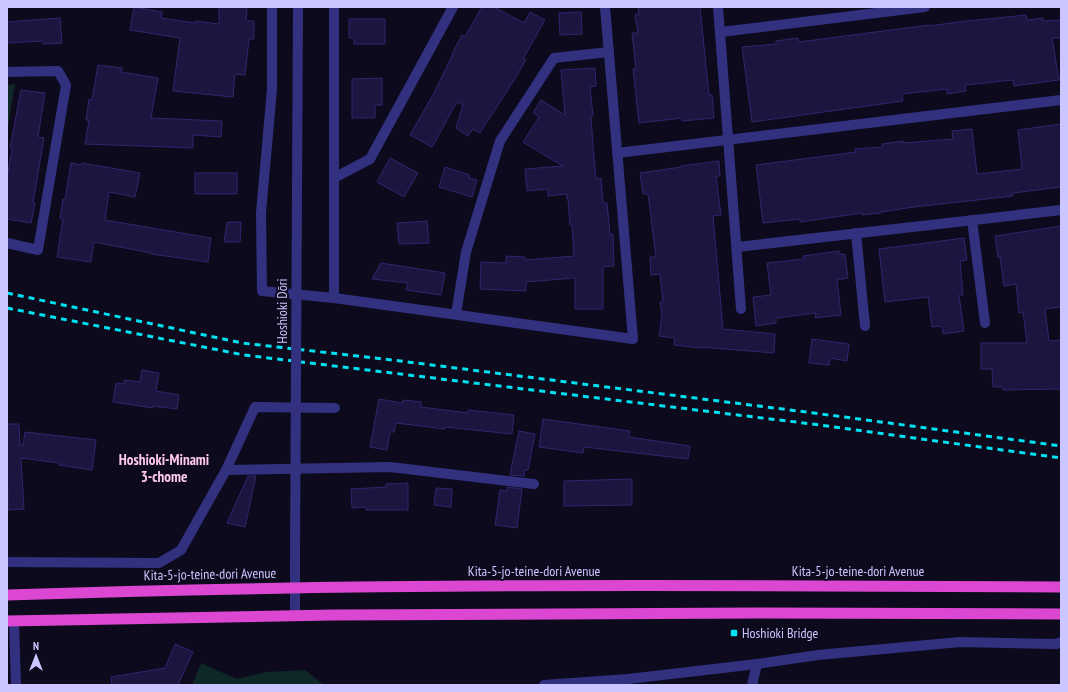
<svg xmlns="http://www.w3.org/2000/svg" width="1068" height="692" font-family="'PT Sans Narrow',sans-serif">
<style>
.green{fill:#0d2826}
.building{fill:#1c1540;stroke:#31256d}
.lines{fill:none;stroke-linecap:round;stroke-linejoin:round}
.minor{stroke:#323180;stroke-width:10}
.tertiary{stroke:#323180;stroke-width:10}
.trunk{stroke:#db47d1;stroke-width:11}
.rail{stroke:#00e1f1;stroke-width:3;stroke-dasharray:6 5;stroke-linecap:butt}
.tertiary-bridge{stroke:#323180;stroke-width:10}
.poi-dot{fill:#00e1f1;stroke:#0d0a1d;stroke-width:1.5}
.labels{text-anchor:middle;dominant-baseline:central;stroke-width:4;stroke-linejoin:round;paint-order:stroke}
.street-label{font-size:14px;fill:#cbc6ff;stroke:#0d0a1d}
.poi-label{font-size:14px;fill:#cbc6ff;stroke:#0d0a1d;text-anchor:start}
.neighbourhood-label{font-size:15px;font-weight:bold;fill:#ffc8ed;stroke:#0d0a1d}
</style>
<rect width="100%" height="100%" fill="#0d0a1d"/>
<g class="green">
<polygon points="15,84 7,133 7,85"/>
<polygon points="201,663 237,679 267,672 305,670 324,685 192,685"/>
</g>
<g class="building">
<polygon points="134,7 162,12 161,18 196,23 196,21 219,24 219,7 247,7 246,21 254,21 254,39 249,39 245,75 235,74 233,97 173,91 180,38 130,30"/>
<polygon points="482,7 494,7 524,23 530,12 545,20 523,59 526,60 516,77 480,133 473,129 468,136 456,128 463,105 457,102 432,147 410,135 434,93 453,54 452,54 462,35 465,37"/>
<polygon points="638,7 700,7 709,95 712,95 714,118 682,121 682,118 639,123 633,69 636,69 632,33 638,33 635,15 639,14"/>
<polygon points="581,12 582,34 560,35 559,13"/>
<polygon points="1026,15 1027,20 1043,18 1043,21 1061,20 1061,38 1052,38 1059,80 1014,86 1013,80 965,85 966,91 947,94 947,89 902,94 903,101 752,122 742,47 776,44 776,41 798,38 799,42 929,25 929,26 958,22"/>
<polygon points="60,18 62,43 43,44 43,41 7,43 7,22"/>
<polygon points="349,19 385,19 385,44 354,44 354,38 349,38"/>
<polygon points="98,65 122,68 121,72 158,78 151,118 222,121 221,137 193,135 193,148 85,144 89,120 86,120 89,99 92,100"/>
<polygon points="595,68 596,86 590,87 593,116 591,116 593,146 596,179 601,178 603,203 607,203 610,234 613,234 614,266 603,267 603,309 575,309 575,278 526,282 526,291 480,289 481,262 506,263 506,256 525,257 525,260 574,256 572,225 570,225 568,199 567,199 567,194 548,196 548,189 527,191 525,169 563,166 523,142 539,117 533,113 541,100 565,115 561,70"/>
<polygon points="382,78 382,105 375,105 375,118 352,118 352,79"/>
<polygon points="21,90 45,93 38,137 44,138 33,203 35,203 31,223 7,219 7,178 12,149 10,148"/>
<polygon points="1061,124 1061,187 1013,193 1013,196 914,207 881,212 881,213 862,215 862,213 800,222 800,219 763,223 756,165 856,152 855,149 882,147 882,144 903,141 903,143 953,139 952,131 972,129 977,174 1022,169 1018,130"/>
<polygon points="390,158 418,173 404,197 377,182"/>
<polygon points="719,161 720,176 716,176 721,215 713,216 723,329 775,334 774,353 700,347 700,348 674,345 675,338 659,336 662,314 660,302 663,302 660,274 651,275 650,257 656,257 648,194 643,194 640,173 681,167 681,166"/>
<polygon points="71,163 82,165 82,163 140,173 135,197 109,192 105,220 211,238 208,262 151,254 151,253 94,242 91,262 57,257 63,219 60,218 63,199 65,200"/>
<polygon points="445,167 470,175 469,178 477,180 472,197 439,187"/>
<rect x="195" y="173" width="42" height="21"/>
<polygon points="427,221 429,243 399,244 397,223"/>
<polygon points="227,222 241,222 240,242 224,242"/>
<polygon points="1061,226 1061,307 1045,309 1049,341 1061,340 1061,389 1003,390 1003,387 993,387 992,369 981,369 981,343 1027,343 1023,312 1019,313 1016,284 1004,286 1000,257 998,257 995,236"/>
<polygon points="964,238 967,260 960,261 963,295 959,295 964,331 943,334 942,326 932,327 928,297 885,302 879,249"/>
<polygon points="839,251 839,254 845,254 848,278 837,280 841,315 815,318 816,313 776,318 776,323 756,326 753,297 771,295 767,263 804,259 803,256"/>
<polygon points="381,263 445,273 441,295 406,290 408,283 372,279"/>
<polygon points="812,339 849,344 847,361 830,358 829,365 809,363"/>
<polygon points="142,370 159,373 156,391 179,395 177,409 153,406 153,408 113,402 116,383 124,384 124,380 140,382"/>
<polygon points="379,399 402,403 403,400 421,402 421,407 468,413 468,410 514,415 512,434 445,427 445,429 396,423 394,432 390,432 387,450 370,447"/>
<polygon points="543,419 630,431 629,437 690,446 688,459 584,447 583,453 539,447"/>
<polygon points="7,424 19,424 20,445 23,445 25,432 96,440 92,470 59,465 59,463 21,458 24,509 8,510"/>
<polygon points="519,431 535,434 528,470 525,470 524,476 510,475"/>
<polygon points="248,476 256,476 245,527 227,523"/>
<polygon points="632,479 632,505 564,506 564,481"/>
<polygon points="408,483 408,510 366,510 366,507 352,508 351,489 386,487 386,484"/>
<polygon points="507,487 522,489 517,528 495,525 500,490 507,491"/>
<polygon points="436,488 452,489 451,507 434,505"/>
<polygon points="175,644 193,652 178,685 112,685 111,677 165,668"/>
</g>
<g class="lines">
<g class="minor">
<polyline points="272,7 272,89 261,213 262,291 334,298 334,7"/>
<polyline points="718,7 741,309"/>
<polyline points="721,32 925,7"/>
<polyline points="7,72 58,71 66,85 38,250 7,243"/>
<polyline points="617,153 1061,100"/>
<polyline points="334,178 370,159 453,7"/>
<polyline points="972,220 985,323"/>
<polyline points="856,233 865,326"/>
<polyline points="737,247 1061,210"/>
<polyline points="334,298 633,339 605,7"/>
<polyline points="456,314 466,252 500,141 554,58 609,52"/>
<polyline points="226,470 390,467 534,484"/>
<polyline points="7,562 159,563 181,550 226,470 255,407 335,408"/>
<polyline points="14,622 16,685"/>
<polyline points="544,685 628,679 757,664"/>
<polyline points="752,685 757,664 818,655 960,642 1056,644 1061,642"/>
</g>
<polyline class="tertiary" points="295,556 295,615"/>
<g class="trunk">
<path d="M7 595C358 583 710 585 1061 587"/>
<polyline points="7,621 333,615 757,613 1061,614"/>
</g>
<g class="rail">
<polyline points="7,293 242,343 392,360 814,413 1061,446"/>
<polyline points="7,308 244,355 812,424 1061,458"/>
</g>
<polyline class="tertiary-bridge" points="295,556 298,7"/>
</g>
<rect class="poi-dot" x="730" y="629" width="8" height="8" rx="2"/>
<g class="labels">
<g class="street-label">
<text transform="translate(282 311) rotate(-90)">Hoshioki Dōri</text>
<text x="534" y="571">Kita-5-jo-teine-dori Avenue</text>
<text x="858" y="571">Kita-5-jo-teine-dori Avenue</text>
<text transform="translate(210 574) rotate(-1)">Kita-5-jo-teine-dori Avenue</text>
</g>
<g class="poi-label">
<text x="742" y="633">Hoshioki Bridge</text>
</g>
<g class="neighbourhood-label">
<text x="164" y="459">Hoshioki-Minami<tspan x="164" dy="17">3-chome</tspan></text>
</g>
</g>
<rect width="1068" height="692" fill="none" stroke="#cbc6ff" stroke-width="16"/>
<g transform="translate(36 656)" stroke="#0d0a1d" stroke-width="3" paint-order="stroke">
<path d="M0-3L7 15L0 10L-7 15Z" fill="#cbc6ff"/>
<text y="-6" font-size="11" font-weight="bold" text-anchor="middle" fill="#cbc6ff">N</text>
</g>
</svg>
